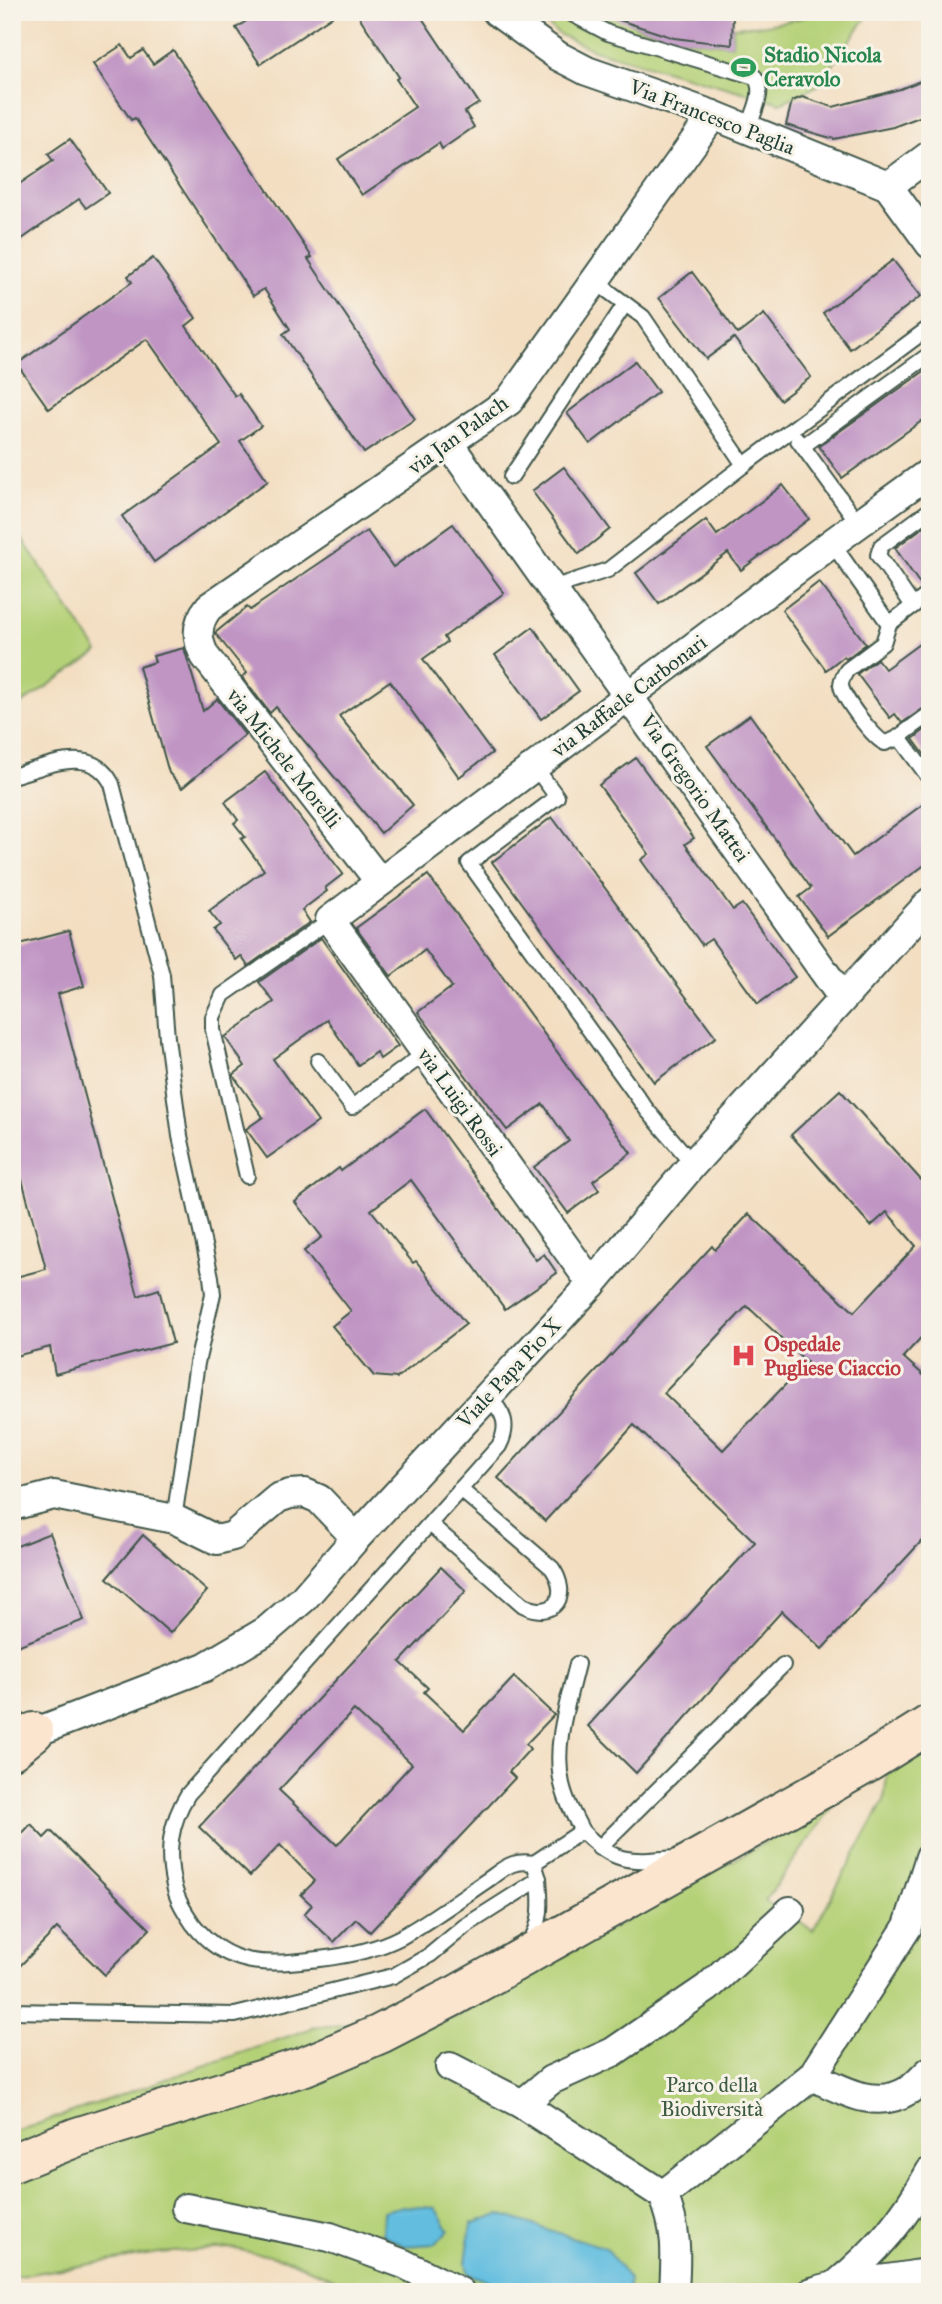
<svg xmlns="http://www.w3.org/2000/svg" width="942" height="2304" font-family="'IM FELL Great Primer',serif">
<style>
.green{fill:#b5d178;stroke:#6a8756;stroke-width:2}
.water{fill:#62bddf;stroke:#407d8a;stroke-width:2}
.building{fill:#c095c4;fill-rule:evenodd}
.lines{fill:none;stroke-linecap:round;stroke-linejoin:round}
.lane-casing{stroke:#3f5549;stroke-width:18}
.street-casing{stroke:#3f5549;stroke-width:32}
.secondary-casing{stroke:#3f5549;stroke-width:42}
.lane{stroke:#fff;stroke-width:14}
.street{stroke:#fff;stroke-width:28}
.secondary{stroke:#fce5cf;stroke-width:38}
.labels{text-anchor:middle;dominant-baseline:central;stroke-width:6;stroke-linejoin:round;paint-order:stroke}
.leisure-label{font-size:21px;font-weight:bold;fill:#27864d;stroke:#f7f3e8;text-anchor:start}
.street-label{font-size:21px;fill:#1f3d34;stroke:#f7f3e8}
.health-label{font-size:21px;font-weight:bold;fill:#be3a42;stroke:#f7f3e8;text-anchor:start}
.park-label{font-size:21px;fill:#3d5b42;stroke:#f7f3e8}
</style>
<rect width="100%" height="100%" fill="#f7f3e8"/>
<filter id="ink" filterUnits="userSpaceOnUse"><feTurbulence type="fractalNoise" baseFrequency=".0143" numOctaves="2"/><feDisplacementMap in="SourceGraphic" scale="14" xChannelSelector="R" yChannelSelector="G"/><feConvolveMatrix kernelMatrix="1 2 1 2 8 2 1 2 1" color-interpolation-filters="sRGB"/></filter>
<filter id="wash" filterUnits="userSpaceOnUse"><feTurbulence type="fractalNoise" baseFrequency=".00686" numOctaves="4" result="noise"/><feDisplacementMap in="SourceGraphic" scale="28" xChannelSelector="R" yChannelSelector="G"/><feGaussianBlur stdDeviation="1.57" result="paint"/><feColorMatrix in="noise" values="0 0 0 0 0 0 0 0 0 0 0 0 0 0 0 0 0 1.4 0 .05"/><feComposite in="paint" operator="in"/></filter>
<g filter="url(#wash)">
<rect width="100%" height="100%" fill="#f3dec1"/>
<g class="green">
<polygon points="531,12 610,12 636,26 674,38 732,45 733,27 766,25 798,19 818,12 870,12 819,85 781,103 594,50 560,35"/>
<polygon points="12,524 98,652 12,710"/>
<polygon points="930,1740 930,2292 362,2292 290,2260 230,2248 158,2253 12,2277 12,2133 315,2027 455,2017 835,1803 765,1901 813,1930 884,1801 888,1767"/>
</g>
<g class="water">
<polygon points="403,2206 435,2208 449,2230 435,2244 404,2246 382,2234 383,2211"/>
<polygon points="499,2214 606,2248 629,2279 627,2292 543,2292 539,2289 510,2289 468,2274 466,2263 471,2224"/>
</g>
<g id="blocks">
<g class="building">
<polygon points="260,12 338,12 260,64 236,28"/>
<polygon points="356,12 418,12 479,103 465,112 474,127 442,149 439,143 362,195 338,159 415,107 396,79 399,77"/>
<polygon points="610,12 733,12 732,45 674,38 610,17"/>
<polygon points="122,45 131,58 143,50 153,64 173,50 312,257 308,259 415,419 364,453 283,334 290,329 264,289 253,296 135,118 131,120 93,64"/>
<polygon points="930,77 930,113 893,127 834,139 786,125 792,101 802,97 833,107 900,89"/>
<polygon points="70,139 108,193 86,208 79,199 12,246 12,189 53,161 48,154"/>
<polygon points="153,258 196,318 186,326 235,396 239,394 261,426 240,441 268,481 154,562 122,516 221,445 147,339 49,409 17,364 132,282 128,276"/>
<polygon points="893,260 921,296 850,349 823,313"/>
<polygon points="692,272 738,334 764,314 811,377 780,400 734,338 706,359 659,298"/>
<polygon points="635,361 658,392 590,444 567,413"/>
<polygon points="930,367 930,415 842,478 819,446"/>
<polygon points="564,467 610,529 579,554 532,491"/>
<polygon points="783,485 809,519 741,570 728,553 659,604 636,573 706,520 717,535"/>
<polygon points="930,522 930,583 922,587 895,548"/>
<polygon points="453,524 504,593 444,637 447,642 423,659 492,753 459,777 390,681 339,716 413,805 381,833 276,707 270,713 242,677 247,673 215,633 247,607 250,610 367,531 393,567"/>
<polygon points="819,582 866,644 846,659 844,656 826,670 782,610"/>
<polygon points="533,627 579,691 541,719 495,655"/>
<polygon points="930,636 930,704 902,723 895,714 890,718 857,674 877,659 885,669"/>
<polygon points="184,648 203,711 217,699 245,735 182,788 169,773 139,667 155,662 153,656"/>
<polygon points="750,715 853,856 930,799 930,861 828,936 799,897 811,888 707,746"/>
<polygon points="930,726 930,762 913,739"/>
<polygon points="636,758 694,838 685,844 733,910 742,904 795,977 758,1004 711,939 702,945 641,860 649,854 599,785"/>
<polygon points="265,772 343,874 325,888 327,891 302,910 310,922 248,966 241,956 236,960 213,930 220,925 209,911 264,870 241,839 245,837 234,823 238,820 225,802"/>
<polygon points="552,817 716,1037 654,1082 492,862"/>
<polygon points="428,875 631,1153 593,1181 599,1190 568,1213 534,1167 569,1141 543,1104 507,1130 418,1012 452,987 425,950 391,976 356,928"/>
<polygon points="69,931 84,986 58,994 138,1296 159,1289 173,1343 55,1374 50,1347 12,1357 12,1278 46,1269 12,1142 12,946"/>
<polygon points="321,938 398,1046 380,1059 376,1052 358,1065 327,1020 273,1059 318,1122 267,1158 246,1129 263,1117 233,1075 245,1066 225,1037 274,1002 259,982"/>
<path d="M840 1090 930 1190V1328L903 1357 930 1381V1532L822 1649 782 1611 636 1773 588 1726 755 1542 634 1425 545 1521 498 1478 712 1246 715 1250 749 1214 854 1312 916 1246 887 1212 871 1226 791 1135ZM747 1306 807 1362 723 1450 664 1393Z"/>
<polygon points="425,1109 536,1260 544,1254 557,1273 505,1309 411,1180 371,1210 413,1263 416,1261 466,1324 397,1378 374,1376 332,1326 351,1311 304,1251 322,1237 295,1202 339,1168 341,1171"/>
<polygon points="50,1533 84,1620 12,1648 12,1548"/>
<polygon points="143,1535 207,1591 170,1633 107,1578"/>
<path d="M441 1567 466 1591 400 1662 428 1688 424 1692 464 1730 514 1677 554 1715 526 1744 530 1749 509 1772 515 1778 370 1932 356 1919 334 1942 304 1914 312 1905 301 1895 315 1881 280 1845 250 1876 199 1827ZM354 1710 412 1764 337 1845 279 1790Z"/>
<polygon points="31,1824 44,1838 51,1831 150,1929 105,1975 57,1928 12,1974 12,1844"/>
</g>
</g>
</g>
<g filter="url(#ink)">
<use href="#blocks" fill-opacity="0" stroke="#3f5549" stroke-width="2"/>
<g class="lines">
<defs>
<g id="lane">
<path d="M568 12 608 33 755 77C766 92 753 113 748 129"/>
<polyline points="596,282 643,317 744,465 930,327"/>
<polyline points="798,440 859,524"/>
<polyline points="803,446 930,354"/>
<polyline points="511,477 625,304"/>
<polyline points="832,543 889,624 930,593"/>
<polyline points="552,588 608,570 744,465"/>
<polyline points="913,606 878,555 881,546 930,510"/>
<path d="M889 624 883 643 847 670C844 675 841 679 841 685 842 697 874 739 885 743L896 739 930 714"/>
<polyline points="899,737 930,779"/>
<polyline points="535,767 557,797 469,863 647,1110 693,1164"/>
<path d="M12 776C46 767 91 743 112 784L162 975 167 1038 180 1136 211 1277 213 1294 197 1363 174 1519"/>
<polyline points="318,1061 352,1107 424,1054"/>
<polyline points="247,1176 213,1030 213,1017 223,995 330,920"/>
<path d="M488 1397C504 1412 510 1425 499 1446L188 1794C170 1823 166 1852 174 1886 177 1900 185 1912 193 1924 228 1969 267 1965 319 1959 346 1956 376 1950 401 1937 430 1921 458 1900 486 1881 494 1876 503 1867 513 1864 519 1862 527 1862 534 1863"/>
<path d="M430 1524 523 1605C555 1621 571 1595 552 1568L460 1489"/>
<path d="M577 1664C568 1702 553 1745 562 1784 566 1801 574 1816 582 1831"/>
<polyline points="599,1848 783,1665"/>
<path d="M528 1944C543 1925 541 1901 539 1879"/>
<path d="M12 2011 235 2015 393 1976 430 1955 465 1926 539 1879 534 1863 582 1831C614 1864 630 1862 674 1858"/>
</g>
<g id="street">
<polyline points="497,12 558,56 587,71 713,115 888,186"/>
<polyline points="888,186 930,244"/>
<polyline points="888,186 930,155"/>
<polyline points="449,444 842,997"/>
<path d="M380 882 205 656C196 639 196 623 209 607L509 401 713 115"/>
<polyline points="592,1284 330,920 832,543 930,472"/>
<polyline points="12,1506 54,1495 174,1519 217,1540 233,1536 278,1498 290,1494 305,1493 319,1499 356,1538"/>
<polyline points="18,1739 205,1667 266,1631 303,1599 356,1538 592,1284 693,1164 930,902"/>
<path d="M450 2067 522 2104 663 2195C678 2230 676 2255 674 2292"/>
<path d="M812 2076C843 2090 876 2111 909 2090 917 2085 923 2077 930 2071"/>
<polyline points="522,2104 551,2080 613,2052 707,1988 790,1911"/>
<polyline points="663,2195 812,2076 908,1926 930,1857"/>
<polyline points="186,2208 330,2237 404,2264 460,2292"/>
<path d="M837 2284C878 2250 904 2219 930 2172"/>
<path d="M812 2292C850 2280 891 2281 930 2272"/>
</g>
<g id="secondary">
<polyline points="12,1750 34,1732"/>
<polyline points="12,2163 77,2137 305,2066 380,2034 456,1995 866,1764 930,1724"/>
</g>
</defs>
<use href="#lane" class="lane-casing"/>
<use href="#street" class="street-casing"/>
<use href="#secondary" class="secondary-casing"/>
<use href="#lane" class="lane"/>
<use href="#street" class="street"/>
<use href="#secondary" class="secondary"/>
</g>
</g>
<defs>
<symbol id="stadium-bare" viewBox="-9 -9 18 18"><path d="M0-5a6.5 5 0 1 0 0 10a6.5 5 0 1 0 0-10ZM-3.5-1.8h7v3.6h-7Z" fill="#2e9e5b" stroke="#f7f3e8" stroke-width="2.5" paint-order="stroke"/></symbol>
<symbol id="hospital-bare" viewBox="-9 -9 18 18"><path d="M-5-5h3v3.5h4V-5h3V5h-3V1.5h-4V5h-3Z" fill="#e0444e" stroke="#f7f3e8" stroke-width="2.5" paint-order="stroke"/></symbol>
</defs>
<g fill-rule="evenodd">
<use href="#stadium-bare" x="726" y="50" width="35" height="35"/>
<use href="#hospital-bare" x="726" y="1338" width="35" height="35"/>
</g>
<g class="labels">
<g class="leisure-label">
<text x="764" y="55">Stadio Nicola<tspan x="764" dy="24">Ceravolo</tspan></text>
</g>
<g class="street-label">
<text transform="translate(712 117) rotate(21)">Via Francesco Paglia</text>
<text transform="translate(458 435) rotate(-36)">via Jan Palach</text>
<text transform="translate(629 696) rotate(-37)">via Raffaele Carbonari</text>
<text transform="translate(284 758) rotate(52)">via Michele Morelli</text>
<text transform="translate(695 788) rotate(55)">Via Gregorio Mattei</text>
<text transform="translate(460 1102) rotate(54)">via Luigi Rossi</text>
<text transform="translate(509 1373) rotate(-47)">Viale Papa Pio X</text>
</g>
<g class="health-label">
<text x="764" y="1344">Ospedale<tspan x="764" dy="24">Pugliese Ciaccio</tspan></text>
</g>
<g class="park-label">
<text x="712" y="2085">Parco della<tspan x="712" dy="24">Biodiversità</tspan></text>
</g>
</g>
<rect width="942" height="2304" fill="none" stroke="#f7f3e8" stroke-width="42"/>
</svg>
